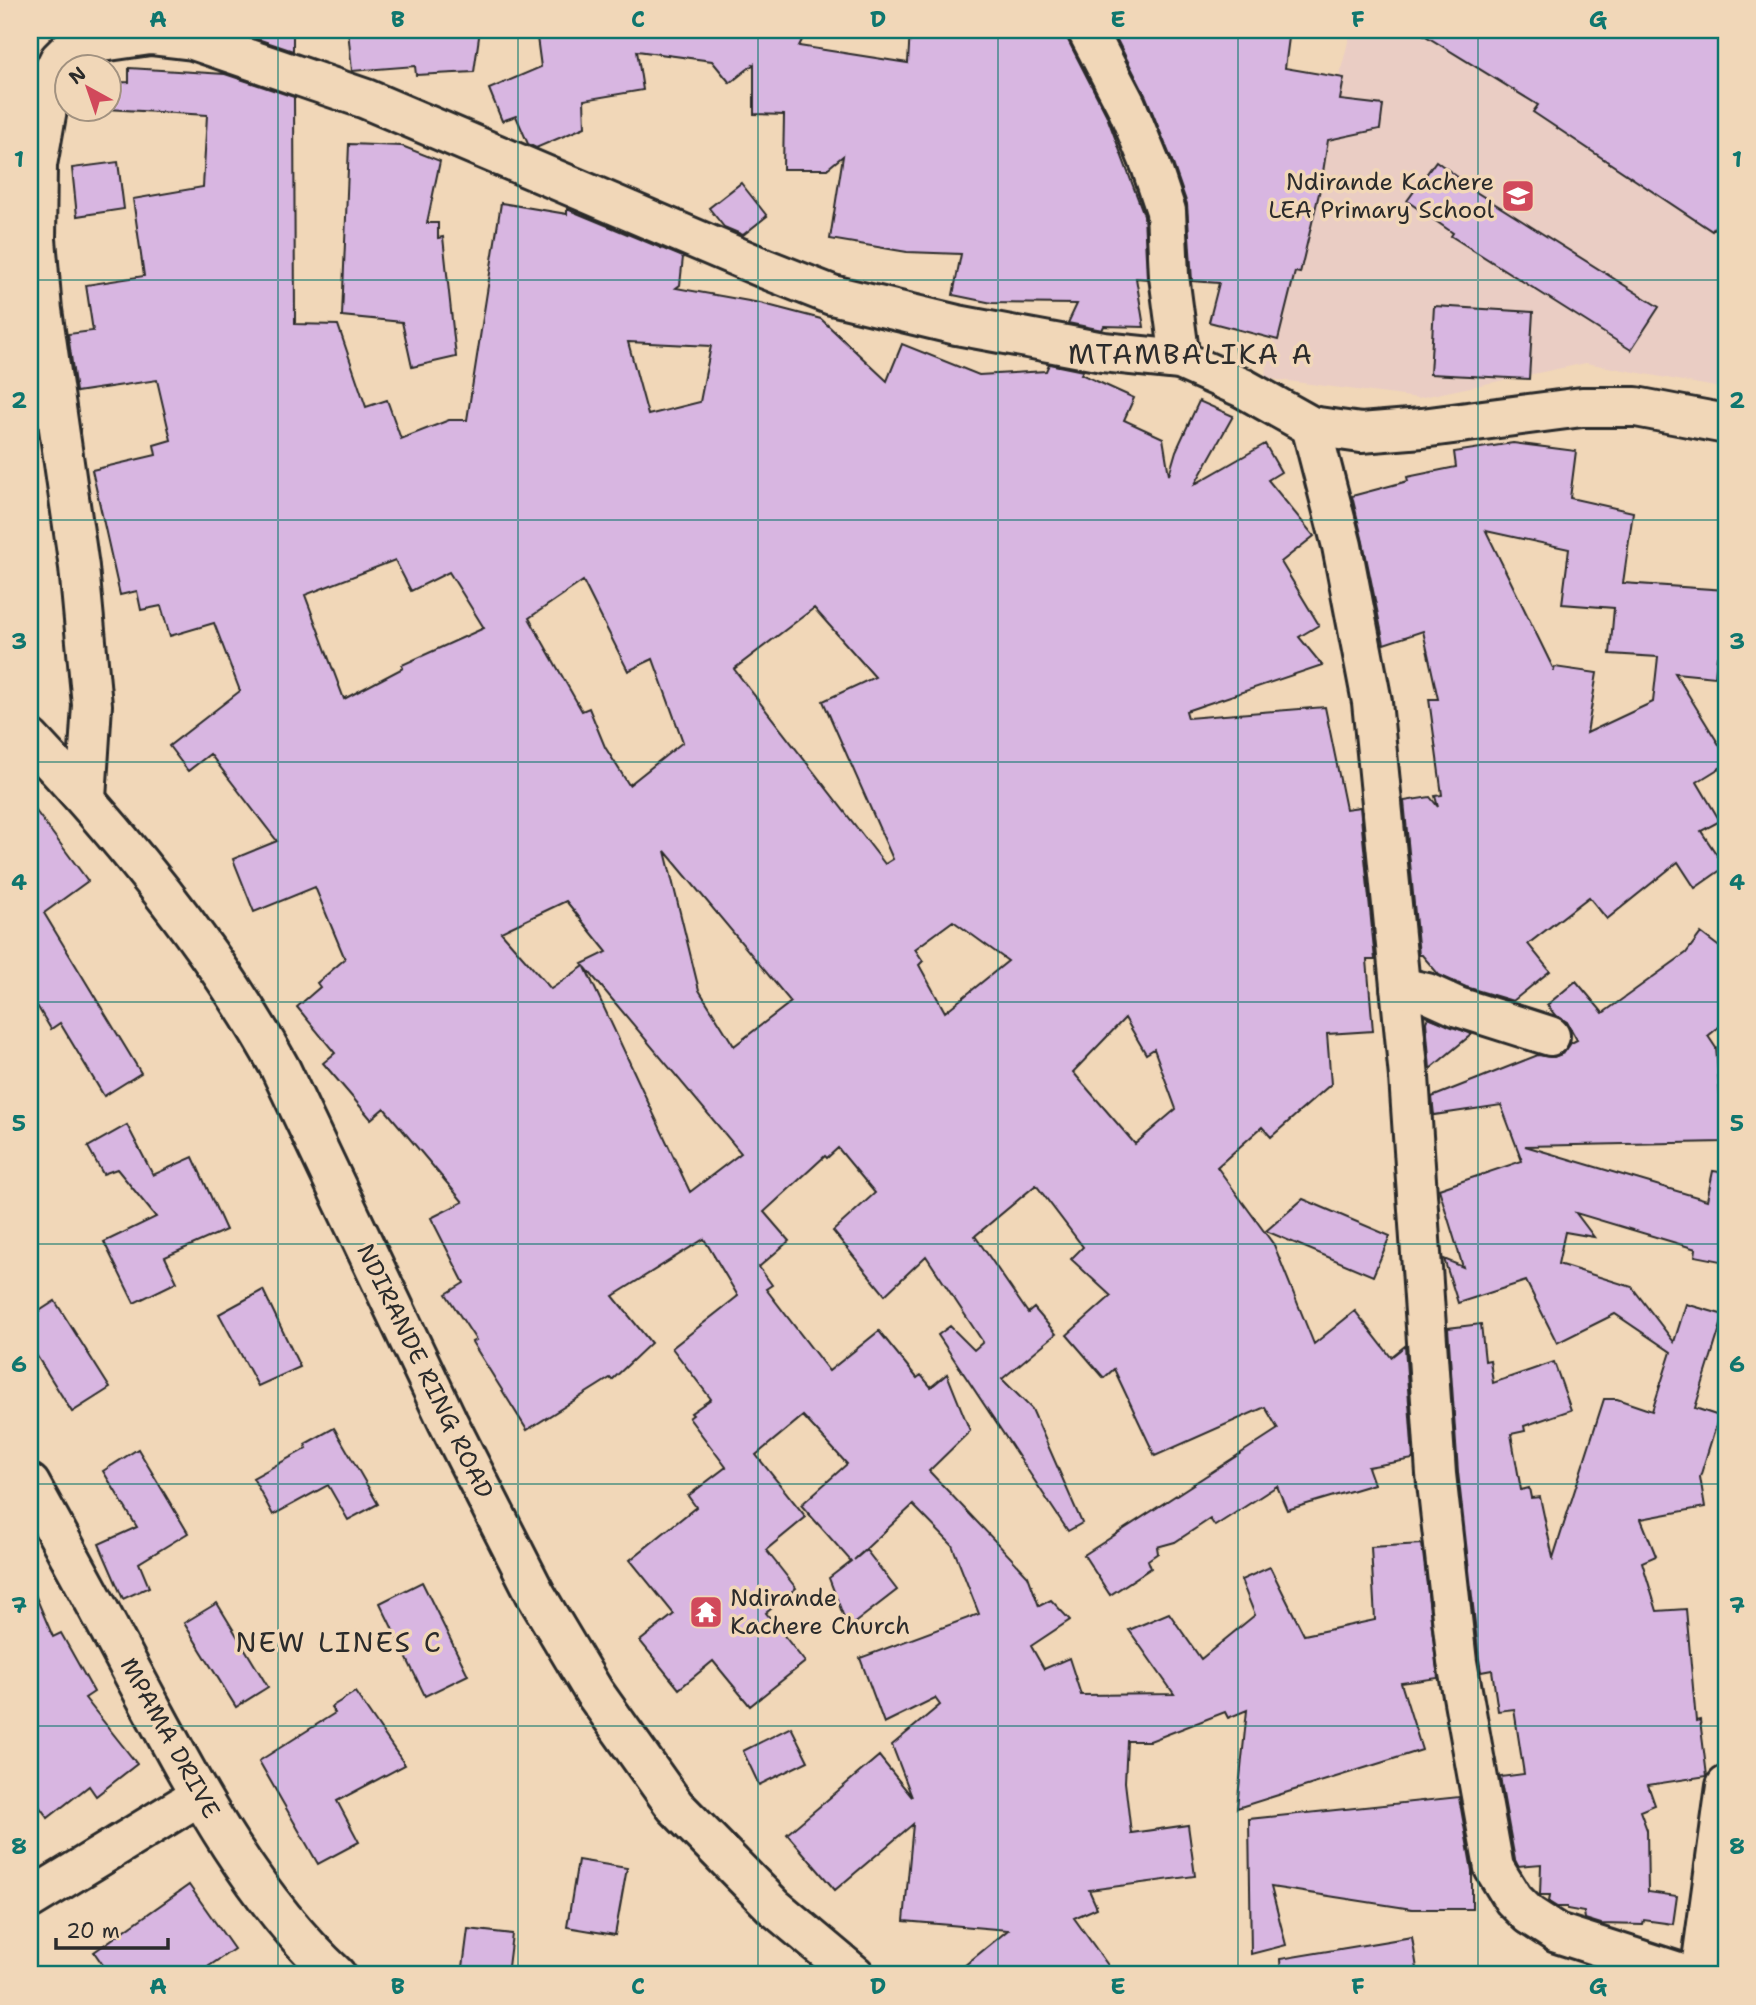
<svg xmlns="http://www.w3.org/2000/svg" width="1756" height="2005" font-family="'Shantell Sans',sans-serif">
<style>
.built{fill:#eacdc4}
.building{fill:#d8b6e1;stroke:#2b2b2b;stroke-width:2;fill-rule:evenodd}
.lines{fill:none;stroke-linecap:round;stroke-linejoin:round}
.street-casing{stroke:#2b2b2b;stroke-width:44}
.secondary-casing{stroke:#2b2b2b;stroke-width:44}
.street{stroke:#f1d7b8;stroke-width:38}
.secondary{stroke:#f1d7b8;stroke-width:38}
.grid{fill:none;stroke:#0f766e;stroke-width:2;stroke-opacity:0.55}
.labels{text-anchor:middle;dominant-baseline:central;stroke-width:7;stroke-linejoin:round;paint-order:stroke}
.poi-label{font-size:24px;fill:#2b2b2b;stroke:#f1d7b8;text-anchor:end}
.street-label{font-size:24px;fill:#2b2b2b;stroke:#f1d7b8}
.quarter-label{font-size:28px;letter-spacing:2px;fill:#2b2b2b;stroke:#f1d7b8}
.neatline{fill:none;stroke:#0f766e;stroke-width:2.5}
.grid-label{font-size:23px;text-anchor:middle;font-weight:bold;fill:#0f766e}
</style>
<rect width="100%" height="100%" fill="#f1d7b8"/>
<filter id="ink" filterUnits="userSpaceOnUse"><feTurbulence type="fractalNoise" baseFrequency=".0143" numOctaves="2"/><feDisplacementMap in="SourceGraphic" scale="14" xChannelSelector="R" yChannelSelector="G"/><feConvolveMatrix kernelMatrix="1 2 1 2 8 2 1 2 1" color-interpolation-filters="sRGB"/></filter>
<g filter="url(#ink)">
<polygon class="built" points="1351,30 1726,30 1726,389 1586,363 1418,398 1264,378"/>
<g class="building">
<polygon points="238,30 293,30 293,51 237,32"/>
<polygon points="348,30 480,30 474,72 416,75 415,66 352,71"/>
<polygon points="536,30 807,30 799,46 908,63 910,30 1065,30 1068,40 1106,114 1144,215 1147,279 1136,278 1144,327 1104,326 1102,330 1068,323 1077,304 992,303 953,295 961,254 907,252 830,239 843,156 827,169 783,169 784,115 754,114 754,64 730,83 712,61 637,51 643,90 584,100 585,127 536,148 528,144 516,116 502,121 489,89 541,67"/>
<polygon points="1112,30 1290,30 1285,68 1344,78 1340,100 1383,105 1380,129 1328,140 1321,185 1300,273 1295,272 1278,340 1209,322 1219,283 1192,281 1187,204 1171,158 1146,97"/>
<polygon points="1416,30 1726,30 1726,209 1712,231 1533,112 1538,105"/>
<path d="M129 68 225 74 294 97 295 324 338 325 366 407 387 400 401 439 449 420H467L501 203 567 214V209L683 257 680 285 676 288 760 303 821 319 887 381 902 344 979 375 1046 371 1049 364 1083 371 1081 374 1134 398 1124 420 1163 438 1169 475 1176 451 1199 401 1233 416 1195 484 1265 444 1281 472 1268 480 1314 536 1281 562 1319 625 1299 637 1322 665 1186 711 1188 718 1325 707 1346 809 1360 807 1375 960H1367L1373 1031 1327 1034 1331 1084 1271 1137 1262 1127 1217 1167 1274 1245 1314 1344 1355 1311 1391 1357 1405 1346 1413 1459 1368 1467 1374 1484 1287 1510 1277 1486 1215 1526 1210 1519 1175 1542 1157 1547 1158 1553 1148 1560 1151 1568 1110 1595 1084 1555 1278 1429 1265 1407 1155 1456 1114 1369 1104 1378 1067 1335 1111 1296 1071 1259 1083 1247 1036 1185 975 1236 1028 1313 1034 1308 1056 1334 1002 1379 1032 1409 1082 1523 1068 1531 938 1335 950 1326 974 1350 983 1342 926 1256 885 1295 833 1231 875 1193 838 1148 827 1158 825 1156 764 1212 789 1241 759 1267 772 1285 766 1289 829 1371 879 1331 917 1378 921 1375 931 1387 947 1374 970 1431 929 1471 1028 1576 1039 1606 1051 1600 1070 1620 1031 1646 1044 1669 1069 1658 1081 1695 1174 1694 1129 1630 1169 1613 1201 1659 1255 1615 1241 1580 1270 1567 1304 1635 1375 1620 1371 1547 1422 1544 1438 1678 1401 1683 1422 1750 1237 1808 1247 1710 1228 1718 1225 1712 1150 1741H1127L1125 1782 1131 1833 1188 1825 1195 1876 1089 1890 1097 1908 1074 1918 1115 1975H953L1008 1930 904 1921 913 1824 835 1890 787 1834 879 1756 912 1797 892 1745 940 1705 935 1698 884 1723 860 1658 979 1614 952 1545 913 1505 854 1560 866 1550 897 1590 848 1628 829 1578 851 1561 801 1505 847 1464 803 1416 756 1455 806 1517 766 1550 796 1588 766 1613 805 1662 750 1706 713 1661 679 1689 640 1641 674 1614 630 1560 696 1507 688 1496 726 1467 689 1418 693 1415 691 1413 711 1399 672 1348 738 1296 704 1239 613 1296 651 1343 612 1380 610 1378 527 1430 472 1342 476 1340 446 1294 464 1283 431 1218 463 1202 384 1108 371 1119 323 1063 335 1053 297 1007 320 987 317 983 345 959 315 887 254 912 233 859 277 841 210 754 188 771 169 746 240 691 214 623 170 636 161 606 141 610 137 591 120 595 92 470 156 455 154 445 171 440 157 380 76 392 68 334 93 331 86 285 144 276 133 199 203 187 207 115 108 109V83L129 82ZM628 342 711 346 700 402 648 415ZM395 560 411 591 449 572 484 628 402 665 403 668 344 699 305 595ZM583 581 628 671 653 659 683 742 629 785 605 747 589 708 582 711 529 618ZM814 608 875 677 823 701 893 859 885 864 734 669ZM665 851 791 1002 734 1046 699 990ZM566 901 607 952 582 964 584 966 551 989 501 932ZM953 921 1008 961 945 1012 919 965 923 961 915 949ZM585 967 741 1153 690 1192ZM1125 1018 1146 1054 1154 1049 1176 1109 1135 1144 1073 1072Z"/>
<polygon points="349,144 402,146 440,161 427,223 438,223 438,238 443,237 456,357 412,367 402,322 342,316"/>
<polygon points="1436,161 1459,178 1457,180 1659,307 1631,350 1451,236 1453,233 1407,201"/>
<polygon points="118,162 124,209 77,216 72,168"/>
<polygon points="741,183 767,216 743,235 724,227 709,208"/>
<polygon points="1434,306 1533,312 1529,379 1430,374"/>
<path d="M1513 443 1576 451 1570 498 1633 512 1623 583 1726 590V657L1717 656 1715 677 1675 673 1726 756V764L1697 782 1720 821 1701 831 1725 867 1695 888 1678 862 1607 919 1589 897 1528 944 1550 971 1513 1001 1466 987 1439 975 1422 955H1419L1404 801 1430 797 1438 807 1435 796 1442 795 1429 699H1438L1423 631 1384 644 1363 542 1352 496 1408 481 1407 477 1456 467 1454 452ZM1486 531 1569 549 1562 604 1614 608 1610 654 1658 657 1653 702 1587 733 1597 673 1555 667 1554 670Z"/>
<polygon points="30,803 88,881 44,913 141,1073 104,1096 60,1023 51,1029 30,994"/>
<polygon points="1701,933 1726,952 1726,1021 1708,1036 1716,1048 1724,1142 1525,1146 1707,1200 1713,1171 1726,1173 1726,1262 1695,1256 1696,1249 1576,1213 1594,1237 1565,1232 1558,1264 1632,1287 1674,1342 1686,1304 1724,1315 1695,1408 1719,1416 1700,1477 1705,1507 1641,1519 1656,1556 1642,1562 1657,1611 1686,1609 1696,1721 1700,1720 1707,1776 1648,1785 1655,1805 1640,1811 1647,1830 1648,1892 1677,1896 1673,1924 1644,1920 1643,1925 1601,1924 1585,1919 1584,1912 1567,1909 1567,1907 1557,1907 1549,1902 1550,1895 1540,1895 1541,1864 1518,1866 1515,1860 1500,1777 1524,1774 1514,1709 1498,1711 1492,1670 1481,1672 1479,1659 1458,1472 1448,1328 1481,1324 1485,1361 1490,1360 1493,1383 1554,1362 1571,1410 1524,1426 1525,1431 1511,1434 1521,1490 1529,1488 1531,1498 1540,1497 1553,1558 1604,1399 1617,1399 1652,1411 1671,1352 1615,1314 1557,1343 1526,1281 1458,1303 1444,1259 1463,1267 1439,1189 1522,1161 1501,1105 1434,1115 1432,1097 1538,1055 1554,1057 1564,1053 1571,1043 1577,1040 1567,1022 1555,1015 1547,1005 1576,981 1603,1013 1686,953"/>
<polygon points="1428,1017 1472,1034 1430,1069 1426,1022"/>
<polygon points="127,1125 153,1175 193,1157 226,1230 165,1257 177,1282 134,1303 104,1242 156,1217 117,1169 103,1174 88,1147"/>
<polygon points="1303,1199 1390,1236 1373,1276 1266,1231"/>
<polygon points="263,1290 300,1367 258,1386 219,1314"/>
<polygon points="55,1301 110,1388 72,1412 30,1345 30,1317"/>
<polygon points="334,1428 378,1504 348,1520 328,1485 273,1515 253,1478 307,1448 305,1444"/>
<polygon points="138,1449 188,1533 139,1563 149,1587 123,1599 99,1544 137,1527 103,1471"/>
<polygon points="422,1582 468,1675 425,1696 380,1603"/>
<polygon points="30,1583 53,1637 61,1633 94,1692 85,1698 137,1764 96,1796 89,1786 48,1818 30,1794"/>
<polygon points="217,1603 268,1687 236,1707 184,1623"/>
<polygon points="355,1692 405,1765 337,1801 359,1842 318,1864 259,1761 335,1713 331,1707"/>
<polygon points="791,1727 808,1761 759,1785 743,1751"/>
<polygon points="1459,1797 1472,1871 1472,1909 1412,1909 1271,1887 1286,1945 1251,1954 1249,1819"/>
<polygon points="578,1860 627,1868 615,1935 567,1927"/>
<polygon points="189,1885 234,1949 196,1975 110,1975 94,1952"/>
<polygon points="468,1929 512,1934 507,1975 462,1975"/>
<polygon points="1412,1937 1418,1975 1281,1975 1280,1959"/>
</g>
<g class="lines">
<defs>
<g id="street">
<polyline points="1087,30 1126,105 1151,166 1166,211 1169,276 1180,360"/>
<polyline points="1311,426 1342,546 1372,702 1409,1077 1436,1474 1457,1662 1494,1868 1513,1899 1529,1915 1557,1933 1688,1975"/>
<polyline points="86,798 92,705 79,567 42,310 36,239 37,165 54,70 59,60 69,50 81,45 150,35 193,40 366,99 766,269 832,295 957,325 1103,352 1180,360 1243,388 1311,426 1361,433 1422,428 1582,407 1636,407 1726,424"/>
<polyline points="1400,987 1427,993 1458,1007 1550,1036"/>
<path d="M30 1484C66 1549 102 1615 137 1681 192 1783 250 1896 336 1975"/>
<polyline points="30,1899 199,1796"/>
<polyline points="1700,1975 1726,1786"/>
</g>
<path id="secondary" d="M30 739C122 837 216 951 280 1068L448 1422 536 1595 594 1692 675 1806 774 1907 855 1975"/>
</defs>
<use href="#street" class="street-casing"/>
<use href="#secondary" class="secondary-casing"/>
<use href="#street" class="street"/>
<use href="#secondary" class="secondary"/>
</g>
</g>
<path class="grid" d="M278 30V1975M518 30V1975M758 30V1975M998 30V1975M1238 30V1975M1478 30V1975M30 280H1726M30 520H1726M30 762H1726M30 1002H1726M30 1244H1726M30 1484H1726M30 1726H1726"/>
<defs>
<symbol id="school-square" viewBox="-11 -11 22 22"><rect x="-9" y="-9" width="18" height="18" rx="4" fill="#d1495b" stroke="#f1d7b8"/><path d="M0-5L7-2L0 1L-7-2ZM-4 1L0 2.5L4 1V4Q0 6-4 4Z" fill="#fff"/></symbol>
<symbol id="temple-square" viewBox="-11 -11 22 22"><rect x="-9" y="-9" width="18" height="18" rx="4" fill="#d1495b" stroke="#f1d7b8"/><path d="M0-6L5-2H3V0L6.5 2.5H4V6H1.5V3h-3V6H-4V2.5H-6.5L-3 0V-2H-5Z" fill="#fff"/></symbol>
</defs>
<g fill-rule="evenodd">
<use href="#school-square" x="1499" y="177" width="38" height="38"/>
<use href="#temple-square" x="687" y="1593" width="38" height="38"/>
</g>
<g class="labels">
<g class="poi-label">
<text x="1494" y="182">Ndirande Kachere<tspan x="1494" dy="28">LEA Primary School</tspan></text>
<text x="730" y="1598" text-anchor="start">Ndirande<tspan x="730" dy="28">Kachere Church</tspan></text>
</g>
<g class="street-label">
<text transform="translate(425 1371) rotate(64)">NDIRANDE RING ROAD</text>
<text transform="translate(170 1738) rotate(61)">MPAMA DRIVE</text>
</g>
<g class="quarter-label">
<text x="1191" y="354">MTAMBALIKA A</text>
<text x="339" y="1642">NEW LINES C</text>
</g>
</g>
<rect width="1756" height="2005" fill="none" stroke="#f1d7b8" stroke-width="77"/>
<g transform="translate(88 88) rotate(320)"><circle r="33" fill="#f1d7b8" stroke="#a29280" stroke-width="2"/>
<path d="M0-5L12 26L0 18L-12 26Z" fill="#d1495b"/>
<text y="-10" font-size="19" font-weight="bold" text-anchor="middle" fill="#2b2b2b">N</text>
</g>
<path d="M56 1938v10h112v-10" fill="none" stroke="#2b2b2b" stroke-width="3.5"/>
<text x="66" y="1938" font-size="21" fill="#2b2b2b" stroke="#f1d7b8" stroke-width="5" paint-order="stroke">20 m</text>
<rect x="38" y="38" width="1680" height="1928" class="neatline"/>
<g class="grid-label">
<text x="158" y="27">A</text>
<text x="398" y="27">B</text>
<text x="638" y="27">C</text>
<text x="878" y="27">D</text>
<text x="1118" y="27">E</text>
<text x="1358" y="27">F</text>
<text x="1598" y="27">G</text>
<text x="19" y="167">1</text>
<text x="1737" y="167">1</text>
<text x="19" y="408">2</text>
<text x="1737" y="408">2</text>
<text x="19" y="649">3</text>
<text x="1737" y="649">3</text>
<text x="19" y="890">4</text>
<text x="1737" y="890">4</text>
<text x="19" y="1131">5</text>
<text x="1737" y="1131">5</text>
<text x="19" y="1372">6</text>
<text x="1737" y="1372">6</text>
<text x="19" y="1613">7</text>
<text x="1737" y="1613">7</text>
<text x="19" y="1854">8</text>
<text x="1737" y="1854">8</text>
<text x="158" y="1994">A</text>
<text x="398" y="1994">B</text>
<text x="638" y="1994">C</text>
<text x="878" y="1994">D</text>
<text x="1118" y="1994">E</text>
<text x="1358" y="1994">F</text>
<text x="1598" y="1994">G</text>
</g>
</svg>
